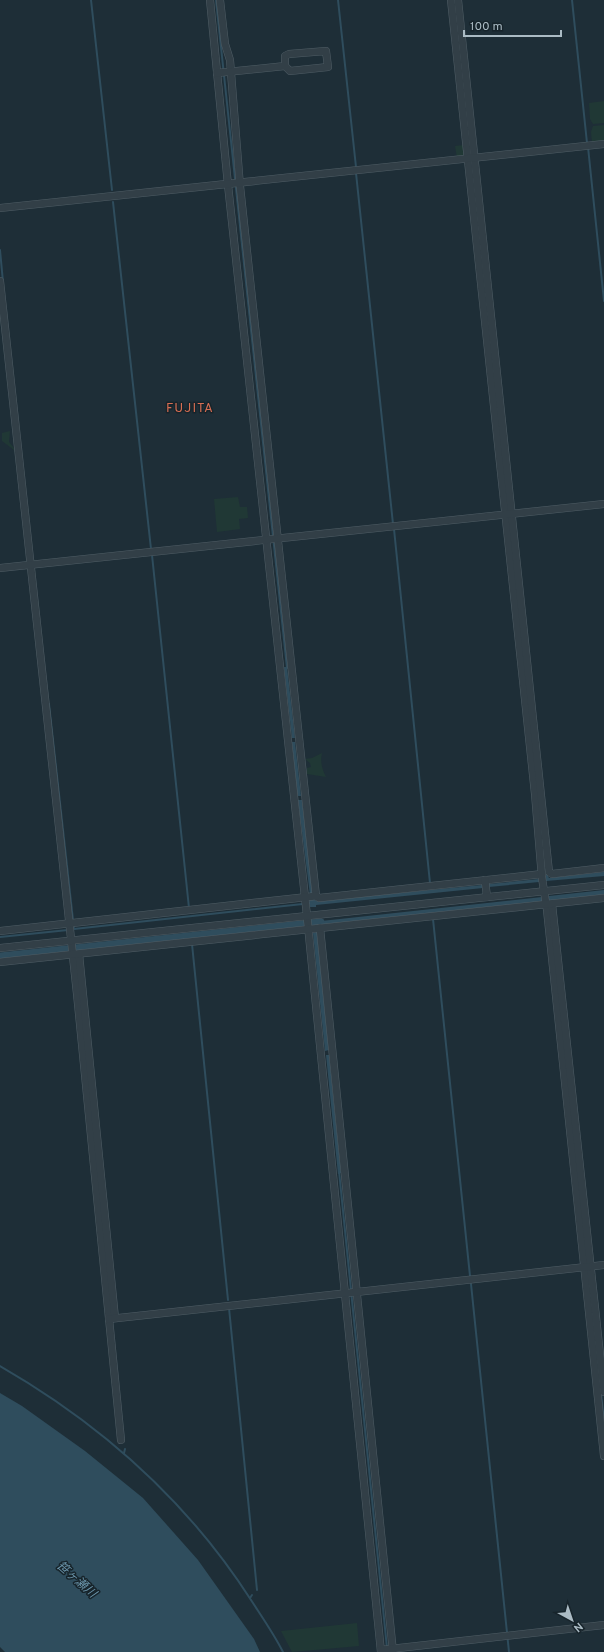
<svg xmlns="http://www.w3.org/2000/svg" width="604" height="1652" viewBox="0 0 604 1652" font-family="Overpass,'Noto Sans JP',sans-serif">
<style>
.green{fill:#203835}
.water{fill:#2f4d5d}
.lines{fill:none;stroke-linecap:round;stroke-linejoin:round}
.stream{stroke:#2f4d5d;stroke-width:2}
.canal{stroke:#2f4d5d;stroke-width:7}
.minor-casing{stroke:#4f5d65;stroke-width:8}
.minor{stroke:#323f47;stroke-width:7}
.labels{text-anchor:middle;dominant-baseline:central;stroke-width:3;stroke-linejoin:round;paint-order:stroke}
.water-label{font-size:12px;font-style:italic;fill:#6a94aa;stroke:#17242b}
.quarter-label{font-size:13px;letter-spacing:1px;fill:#d86e53;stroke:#17242b}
</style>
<rect width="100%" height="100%" fill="#1e2e37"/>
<!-- green -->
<g class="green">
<polygon points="604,101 604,123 593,124 590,119 589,103"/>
<polygon points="604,125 604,142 592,143 591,132 593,126"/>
<polygon points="464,145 465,156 457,158 455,146"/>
<polygon points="10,431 9,442 15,449 16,456 14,450 2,441 2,433"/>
<polygon points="238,497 240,507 247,507 248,518 239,519 240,529 217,532 214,499"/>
<path d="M 322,753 C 320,762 322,769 326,777 L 307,774 L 307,768 L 311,767 L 310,763 L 305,759 L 312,758 Z"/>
<polygon points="357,1623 359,1646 292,1652 281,1631"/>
</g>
<!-- water -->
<g class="water">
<polygon points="284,667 287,667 295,738 292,738"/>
<polygon points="292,742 295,742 301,796 297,796"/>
<polygon points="298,800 302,800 313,894 310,895"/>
<polygon points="604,872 604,876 546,881 545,875 547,874 549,878"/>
<polygon points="539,879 539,882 489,887 489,884"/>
<polygon points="482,885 483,888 316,905 316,907 310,907 309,900 314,898 316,901"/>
<polygon points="604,890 604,895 549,901 549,896"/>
<polygon points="542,897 543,900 541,902 313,926 312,922"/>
<polygon points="317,932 329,1050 325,1051 313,933"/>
<polygon points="326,1055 329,1055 341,1173 338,1174"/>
<polygon points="0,1393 22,1406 85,1451 143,1498 198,1560 254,1639 260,1652 5,1652 0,1647"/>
</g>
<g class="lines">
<!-- stream -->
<g class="stream">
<polyline points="91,0 112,190"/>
<polyline points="216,0 287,668"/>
<polyline points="338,0 356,167"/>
<polyline points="572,0 587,143"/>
<polyline points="588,147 604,301"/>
<polyline points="356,173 393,524"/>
<polyline points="113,202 151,549"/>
<polyline points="0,250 3,282"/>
<polyline points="394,529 430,883"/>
<polyline points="152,555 189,908"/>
<polyline points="49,704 74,929"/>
<polyline points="433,919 470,1276"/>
<polyline points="74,929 312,903"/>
<polyline points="0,937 68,930"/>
<polyline points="192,944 228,1300"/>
<polyline points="339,1171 387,1648"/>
<polyline points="471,1284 509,1652"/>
<polyline points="229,1308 257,1590"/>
<path d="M 0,1366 C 101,1424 188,1502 251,1600 C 262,1617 274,1634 283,1652"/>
<polyline points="601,1393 604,1422"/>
<polyline points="124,1453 125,1449"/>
<polyline points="250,1598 252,1595"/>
</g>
<!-- canal -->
<polyline class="canal" points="0,956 321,922"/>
<!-- minor casing -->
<g class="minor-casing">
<g id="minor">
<polyline points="210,0 228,185 307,916 381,1652"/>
<polyline points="220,0 225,44 230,60 240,186 316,896 319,898 542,874"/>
<polyline points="451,0 535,794 542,878 547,910 604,1456"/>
<polyline points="458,0 549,872 552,874 604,868"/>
<polyline points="217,73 285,66 290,71 328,67 326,51 289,54 285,56 285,66"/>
<polyline points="0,208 604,144"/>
<polyline points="0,281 77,994 121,1440"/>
<polyline points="0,568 604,504"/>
<polyline points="485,880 487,897"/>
<polyline points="552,904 604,1392"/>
<polyline points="320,928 393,1652"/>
<polyline points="0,931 316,896"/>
<polyline points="0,948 604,885"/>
<polyline points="79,954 115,1318"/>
<polyline points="0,962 604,898"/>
<polyline points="109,1319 604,1265"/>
<polyline points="381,1650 604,1625"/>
</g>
</g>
<!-- minor -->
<use href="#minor" class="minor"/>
</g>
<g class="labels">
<!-- water labels -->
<g class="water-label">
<text transform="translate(76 1580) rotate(41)">笹ヶ瀬川</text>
</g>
<!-- quarter labels -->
<g class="quarter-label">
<text x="190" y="409">FUJITA</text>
</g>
</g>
<!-- north arrow -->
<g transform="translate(572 1620) rotate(140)" stroke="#17242b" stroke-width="3" paint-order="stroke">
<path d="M0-3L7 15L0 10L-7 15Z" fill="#abbbc4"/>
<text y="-6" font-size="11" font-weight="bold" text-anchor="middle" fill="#abbbc4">N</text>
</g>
<!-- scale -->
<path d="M464 30v6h97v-6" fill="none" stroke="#abbbc4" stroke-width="2"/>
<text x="470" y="30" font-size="12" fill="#abbbc4" stroke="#17242b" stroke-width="3" paint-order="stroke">100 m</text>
</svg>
